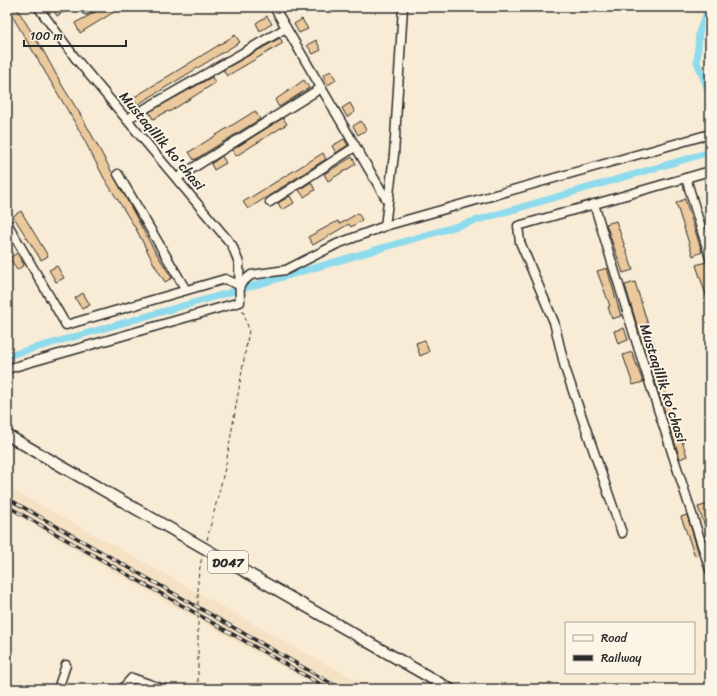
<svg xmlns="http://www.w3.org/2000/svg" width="717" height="696" viewBox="0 0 717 696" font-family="Sriracha,sans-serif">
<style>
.built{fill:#f5e2c5}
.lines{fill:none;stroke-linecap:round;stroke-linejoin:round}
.canal{stroke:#8ddbec;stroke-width:7}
.building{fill:#ebc99c;stroke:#2b2b2b}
.minor-casing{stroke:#2b2b2b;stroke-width:11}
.major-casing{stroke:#2b2b2b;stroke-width:13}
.path{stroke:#2b2b2b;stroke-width:1;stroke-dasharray:4 3;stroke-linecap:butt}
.minor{stroke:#fcf5e5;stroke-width:8}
.major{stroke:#fcf5e5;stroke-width:10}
.rail-casing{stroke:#2b2b2b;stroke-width:3.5}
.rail{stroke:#fcf5e5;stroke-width:2;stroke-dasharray:6;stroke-linecap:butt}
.labels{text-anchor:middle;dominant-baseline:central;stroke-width:4;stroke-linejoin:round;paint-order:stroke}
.shield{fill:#fcf5e5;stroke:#6a6863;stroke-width:1}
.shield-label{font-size:13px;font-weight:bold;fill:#2b2b2b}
.street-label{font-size:14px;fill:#2b2b2b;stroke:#fcf5e5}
</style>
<rect width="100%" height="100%" fill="#f9ecd6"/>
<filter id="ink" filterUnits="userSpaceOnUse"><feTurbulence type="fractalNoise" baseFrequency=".025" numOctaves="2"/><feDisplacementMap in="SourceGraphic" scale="8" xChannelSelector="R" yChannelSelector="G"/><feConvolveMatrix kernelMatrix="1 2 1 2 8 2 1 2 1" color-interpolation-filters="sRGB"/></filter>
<g filter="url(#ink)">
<!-- built -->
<polygon class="built" points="7,487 121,549 303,652 374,689 323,689 255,652 94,561 7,509"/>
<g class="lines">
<!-- canal -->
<g class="canal">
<polyline points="709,7 699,32 697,62 710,95"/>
<polyline points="7,356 249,287 710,152"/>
</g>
</g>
<!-- building -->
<g class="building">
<polygon points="7,7 16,7 44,52 63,87 82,117 153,248 172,278 165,282 154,264 136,229 104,178 78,128"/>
<polygon points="52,7 72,7 57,16"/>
<polygon points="105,7 122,7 80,33 75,23"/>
<polygon points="267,16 272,24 260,31 256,23"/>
<polygon points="302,19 308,29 299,33 294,24"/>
<polygon points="235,35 240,42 137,105 133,98"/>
<polygon points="280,38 283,43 227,76 223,70"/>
<polygon points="316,40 321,50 313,54 307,45"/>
<polygon points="331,71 336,80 328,85 323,75"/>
<polygon points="212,77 215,83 169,112 168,111 153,119 149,112"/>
<polygon points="304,80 309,88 279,107 275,100"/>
<polygon points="350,103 355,112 347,117 342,108"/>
<polygon points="255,111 260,119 194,160 189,152"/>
<polygon points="283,118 287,124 236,156 232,150"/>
<polygon points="361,121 366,130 358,135 353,126"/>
<polygon points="344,139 348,145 336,153 332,146"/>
<polygon points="323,153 326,159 248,209 243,202"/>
<polygon points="222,156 226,163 214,170 211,164"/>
<polygon points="352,157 356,164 328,181 324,174"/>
<polygon points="311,182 315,190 304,197 299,190"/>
<polygon points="290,196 294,203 282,210 278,203"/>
<polygon points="685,199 702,252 693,256 676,203"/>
<polygon points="21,211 48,256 41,260 13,216"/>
<polygon points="358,213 362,220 351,227 349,224 313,245 308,237 338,221 340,224"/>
<polygon points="616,221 633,270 623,273 606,224"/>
<polygon points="17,253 24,265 17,270 10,258"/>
<polygon points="706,262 710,275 709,304 696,265"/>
<polygon points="57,266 64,278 56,282 49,270"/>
<polygon points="607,268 621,316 612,319 608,307 610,306 597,271"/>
<polygon points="635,282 655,348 645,352 625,285"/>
<polygon points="83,293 90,305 82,309 75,298"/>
<polygon points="624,328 628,340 618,344 614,331"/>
<polygon points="425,340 429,352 420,356 416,343"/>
<polygon points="632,352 643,382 633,385 623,355"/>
<polygon points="658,367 687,456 680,459 651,369"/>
<polygon points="708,504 710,511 709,538 698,507"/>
<polygon points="687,515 699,554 695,556 681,517"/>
</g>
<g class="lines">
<!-- minor casing -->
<g class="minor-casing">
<g id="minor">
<polyline points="274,7 388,202"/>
<polyline points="86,10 91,7"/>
<polyline points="127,119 286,28"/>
<polyline points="118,174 186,290"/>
<polyline points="177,178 321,88"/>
<polyline points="686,178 710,258"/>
<polyline points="270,202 355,147"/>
<polyline points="594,204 638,347 710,570"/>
<polyline points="7,223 66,325 225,279 239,285"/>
<polyline points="385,226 394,155 403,7"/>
<polyline points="239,285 251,275 286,270 337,244 385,226 710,134"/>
<polyline points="7,369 240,302 239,263 232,245 76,59 38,7"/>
<polyline points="622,533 565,368 554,322 520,242 518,226 710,171"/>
<polyline points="31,689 33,689"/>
<polyline points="60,689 59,686 66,665"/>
<polyline points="122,689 132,678 163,689"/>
</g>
</g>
<!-- major casing -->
<g class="major-casing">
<polyline id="major" points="7,435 450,689"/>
</g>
<!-- path -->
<g class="path">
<polyline points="207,540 226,464 249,330 242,308"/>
<polyline points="198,689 198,579 202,556"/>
</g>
<!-- minor -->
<use href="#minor" class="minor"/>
<!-- major -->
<use href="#major" class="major"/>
<!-- rail casing -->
<g class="rail-casing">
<g id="rail">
<polyline points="7,498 341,689"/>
<polyline points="7,506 329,689"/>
</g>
</g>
<!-- rail -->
<use href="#rail" class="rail"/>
</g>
</g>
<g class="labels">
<!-- shield labels -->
<rect class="shield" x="208" y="551" width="40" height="22" rx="3"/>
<g class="shield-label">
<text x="228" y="562">D047</text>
</g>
<!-- street labels -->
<g class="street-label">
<text transform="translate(162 141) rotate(50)">Mustaqillik ko'chasi</text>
<text transform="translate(663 383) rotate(72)">Mustaqillik ko'chasi</text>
</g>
</g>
<!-- margin -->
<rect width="717" height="696" fill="none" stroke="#fcf5e5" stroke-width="24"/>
<rect x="12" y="12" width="693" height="672" fill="none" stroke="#2b2b2b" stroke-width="1.5" filter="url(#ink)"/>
<!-- legend -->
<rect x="565" y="622" width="130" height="52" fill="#fcf5e5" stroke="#a8a49b"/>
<rect x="573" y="635" width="20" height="6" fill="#fcf5e5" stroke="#a8a49b"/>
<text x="601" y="642" font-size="12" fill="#2b2b2b">Road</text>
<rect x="573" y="655" width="20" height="6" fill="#2b2b2b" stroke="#a8a49b"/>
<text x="601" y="662" font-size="12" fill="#2b2b2b">Railway</text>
<!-- scale -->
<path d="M24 40v6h102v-6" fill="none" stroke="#2b2b2b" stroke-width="2"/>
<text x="30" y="40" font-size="12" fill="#2b2b2b" stroke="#fcf5e5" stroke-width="3" paint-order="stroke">100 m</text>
</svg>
